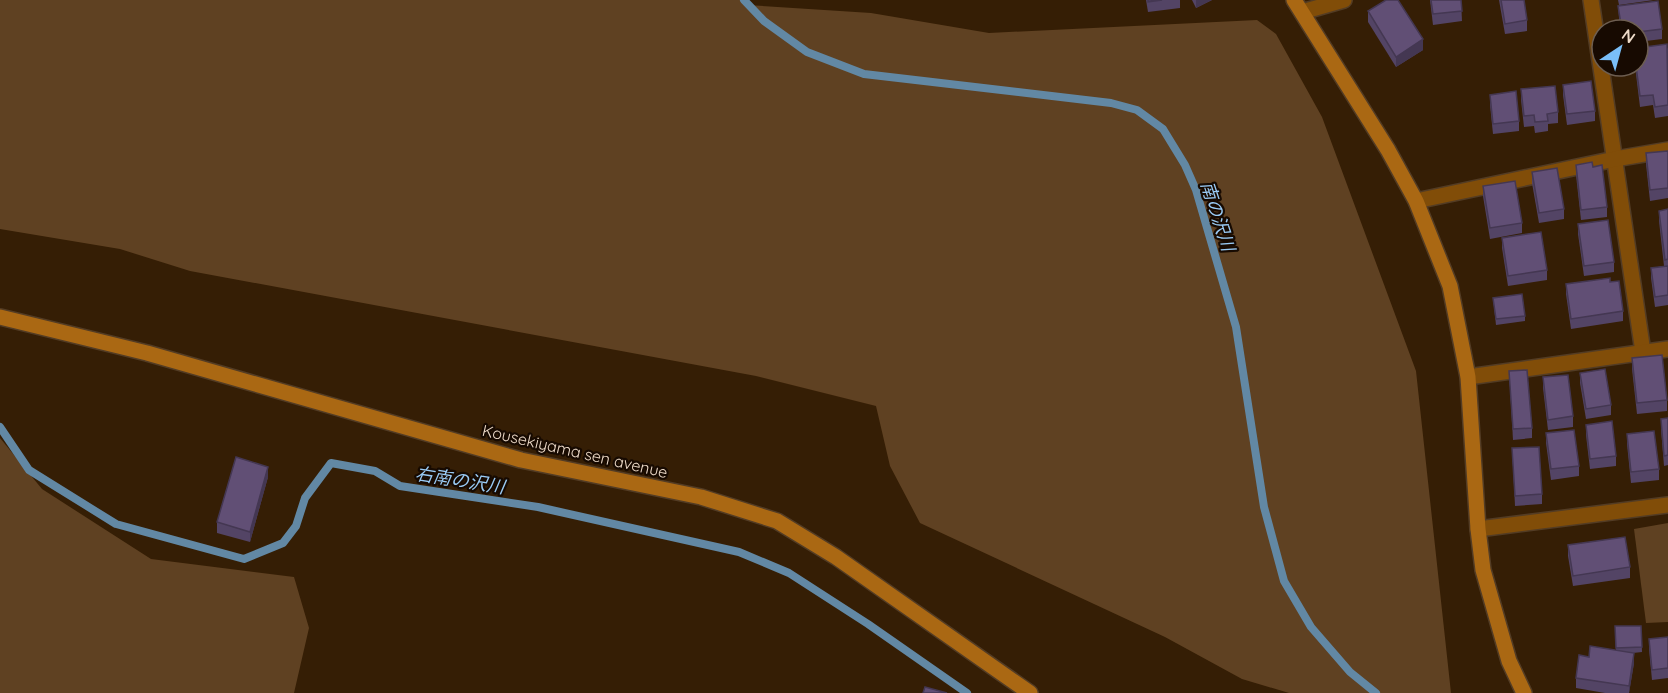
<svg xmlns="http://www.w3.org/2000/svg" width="1668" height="693" viewBox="0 0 1668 693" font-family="Quicksand,'Noto Sans JP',sans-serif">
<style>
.green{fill:#5f4122}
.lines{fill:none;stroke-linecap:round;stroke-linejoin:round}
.stream{stroke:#6288a4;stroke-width:8}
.street-casing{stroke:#533c24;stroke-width:18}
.secondary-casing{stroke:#533c24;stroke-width:18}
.street{stroke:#814d08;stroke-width:15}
.secondary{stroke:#aa6813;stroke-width:15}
.wall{fill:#534465}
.shaded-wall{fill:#443752}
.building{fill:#614f75;stroke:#443752;stroke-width:1.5}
.labels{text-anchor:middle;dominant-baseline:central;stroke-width:4.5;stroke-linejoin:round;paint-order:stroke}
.street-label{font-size:16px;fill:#eedbc9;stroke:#170a01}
.water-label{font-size:18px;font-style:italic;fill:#9acbf5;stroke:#170a01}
</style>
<rect width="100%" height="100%" fill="#351e05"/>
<!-- green -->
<g class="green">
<polygon points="0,0 742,0 747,5 871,13 989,33 1257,20 1276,34 1322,117 1416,371 1451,693 1289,693 1242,679 1165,637 920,523 890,466 876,406 756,376 190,271 120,249 0,229"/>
<polygon points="0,438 42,489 151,559 294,577 309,628 294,693 0,693"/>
<polygon points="1668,523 1668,622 1646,623 1634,529"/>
</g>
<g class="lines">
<!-- stream -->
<g class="stream">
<polyline points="744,0 764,21 807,52 864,74 1111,103 1137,110 1163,129 1185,165 1196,190 1236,327 1264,507 1284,581 1311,627 1350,672 1376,693"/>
<polyline points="0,427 29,470 116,524 244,559 283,543 296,526 305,498 331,463 375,471 400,486 538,507 739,552 789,573 868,624 967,693"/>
</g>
<!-- street casing -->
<g class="street-casing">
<g id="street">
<polyline points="1591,0 1643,352"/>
<polyline points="1302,12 1344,0"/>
<polyline points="1416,201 1615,159 1668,150"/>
<polyline points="1468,377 1668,349"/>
<polyline points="1478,529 1668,505"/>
</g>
</g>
<!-- secondary casing -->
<g class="secondary-casing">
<g id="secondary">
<polyline points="1294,0 1388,150 1416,201 1450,286 1468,377 1478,529 1483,570 1509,661 1524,693"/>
<polyline points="0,317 147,353 521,460 701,497 777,521 836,557 1030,693"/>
</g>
</g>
<!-- street -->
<use href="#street" class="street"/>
<!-- secondary -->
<use href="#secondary" class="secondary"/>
</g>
<!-- wall -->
<g class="wall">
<polygon points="1146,0 1180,0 1180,8 1148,12"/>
<polygon points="1192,0 1212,0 1196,8"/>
<polygon points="1430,0 1461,0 1462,21 1433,25"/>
<polygon points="1499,0 1524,0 1527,20 1527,31 1505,34"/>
<polygon points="1618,0 1654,0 1619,5"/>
<polygon points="1618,6 1662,29 1662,39 1638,42 1638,30 1620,30"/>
<polygon points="1368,11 1423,50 1396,67 1368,22"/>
<polygon points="1668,48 1668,116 1655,118 1653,105 1640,107 1635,66 1638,66"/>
<polygon points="1563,85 1595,111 1595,121 1567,125 1563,95"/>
<polygon points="1521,89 1558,112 1558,123 1548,124 1548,131 1535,133 1534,126 1524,127 1521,100"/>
<polygon points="1490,95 1519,121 1519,131 1493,134 1490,105"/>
<polygon points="1668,151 1668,198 1650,201 1646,164 1646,153"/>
<polygon points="1576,165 1593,167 1607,207 1607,217 1581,220 1576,175"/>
<polygon points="1532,172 1564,209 1564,219 1539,223 1532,183"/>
<polygon points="1483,186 1522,223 1522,233 1490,239 1483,196"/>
<polygon points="1668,209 1668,305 1655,307 1651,278 1651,268 1664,266 1659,221 1659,211"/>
<polygon points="1578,224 1614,262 1614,272 1584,276 1578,234"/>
<polygon points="1502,238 1547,270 1547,280 1508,286 1502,248"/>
<polygon points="1610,282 1623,311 1623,321 1571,329 1566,294 1566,284"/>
<polygon points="1493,298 1525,316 1525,321 1496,325"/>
<polygon points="1632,358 1667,400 1667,411 1637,414 1632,369"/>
<polygon points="1509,371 1532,428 1532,438 1513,440"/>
<polygon points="1580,373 1611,405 1611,415 1586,419 1580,383"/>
<polygon points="1543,377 1573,416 1573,427 1548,430 1543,388"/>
<polygon points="1668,418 1668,465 1664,466 1661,429 1661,419"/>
<polygon points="1586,425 1616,456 1616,466 1590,469 1586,435"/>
<polygon points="1546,433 1579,466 1579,476 1551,480 1546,443"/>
<polygon points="1627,434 1659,469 1659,480 1631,483 1627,444"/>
<polygon points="1512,448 1542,494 1542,504 1515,506"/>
<polygon points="268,477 250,542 217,533 217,522"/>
<polygon points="1568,545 1630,567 1630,578 1573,586 1568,556"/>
<polygon points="1615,626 1641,626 1642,652 1633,653 1634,663 1629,693 1605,693 1576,688 1576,678 1589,657 1616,650"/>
<polygon points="1668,637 1668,678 1652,680 1649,649 1649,639"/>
</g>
<!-- shaded-wall -->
<g class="shaded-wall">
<polygon points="1196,0 1212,0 1196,8"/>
<polygon points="1423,39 1423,50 1396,67 1396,57"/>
<polygon points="268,467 268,477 250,542 250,532"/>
<polygon points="1634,653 1634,663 1629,693 1629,686"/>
</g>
<!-- building -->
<g class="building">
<polygon points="1148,0 1162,0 1148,2"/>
<polygon points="1386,0 1398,0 1423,39 1396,57 1368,11"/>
<polygon points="1431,0 1461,0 1462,11 1433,14"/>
<polygon points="1501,0 1524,0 1527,20 1505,24"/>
<polygon points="1658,1 1662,29 1638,32 1638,30 1622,30 1618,6"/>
<polygon points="1667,44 1668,105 1655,107 1653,95 1640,96 1636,66 1638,66 1638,48"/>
<polygon points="1591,81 1595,111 1567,114 1563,85"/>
<polygon points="1555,86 1558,112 1547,114 1548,121 1535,122 1534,115 1524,116 1521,89"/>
<polygon points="1516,91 1519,121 1493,124 1490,95"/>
<polygon points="1668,151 1668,188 1650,190 1646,153"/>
<polygon points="1592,162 1593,167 1602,165 1607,207 1581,210 1576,165"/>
<polygon points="1557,168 1564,209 1539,213 1532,172"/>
<polygon points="1515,181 1522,223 1490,228 1483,186"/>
<polygon points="1668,209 1668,259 1665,260 1659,211"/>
<polygon points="1608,220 1614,262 1584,266 1578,224"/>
<polygon points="1541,232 1547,270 1508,276 1502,238"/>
<polygon points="1668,266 1668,295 1655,297 1651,268"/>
<polygon points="1610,278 1610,282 1619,281 1623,311 1571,319 1566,284"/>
<polygon points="1522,294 1525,316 1496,319 1493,298"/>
<polygon points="1662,355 1667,400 1637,403 1632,358"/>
<polygon points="1605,369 1611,405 1586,409 1580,373"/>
<polygon points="1527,370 1532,428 1513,429 1509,371"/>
<polygon points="1568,375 1573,416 1548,420 1543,377"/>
<polygon points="1668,418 1668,455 1664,456 1661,419"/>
<polygon points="1612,421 1616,456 1590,459 1586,425"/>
<polygon points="1574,430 1579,466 1551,469 1546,433"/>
<polygon points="1654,431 1659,469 1631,472 1627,434"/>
<polygon points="1539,447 1542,494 1515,496 1512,448"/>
<polygon points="236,457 268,467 250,532 217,522"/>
<polygon points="1625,537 1630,567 1573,576 1568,545"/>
<polygon points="1615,626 1641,626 1642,647 1616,648"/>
<polygon points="1668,637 1668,668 1652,670 1649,639"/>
<polygon points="1590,646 1634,653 1629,686 1576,678 1579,655 1589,657"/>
<polygon points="925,687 947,693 923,693"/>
</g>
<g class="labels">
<!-- street labels -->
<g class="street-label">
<text transform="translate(575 451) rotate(13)">Kousekiyama sen avenue</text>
</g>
<!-- water labels -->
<g class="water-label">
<text transform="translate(1218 216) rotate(72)">南の沢川</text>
<text transform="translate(460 480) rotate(9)">右南の沢川</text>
</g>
</g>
<!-- north arrow -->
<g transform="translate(1620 48) rotate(36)"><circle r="28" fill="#170a01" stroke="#6d5e51" stroke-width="1.5"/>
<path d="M0-4.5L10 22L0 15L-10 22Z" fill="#7abff8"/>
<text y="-9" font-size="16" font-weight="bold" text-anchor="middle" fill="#eedbc9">N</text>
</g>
</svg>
